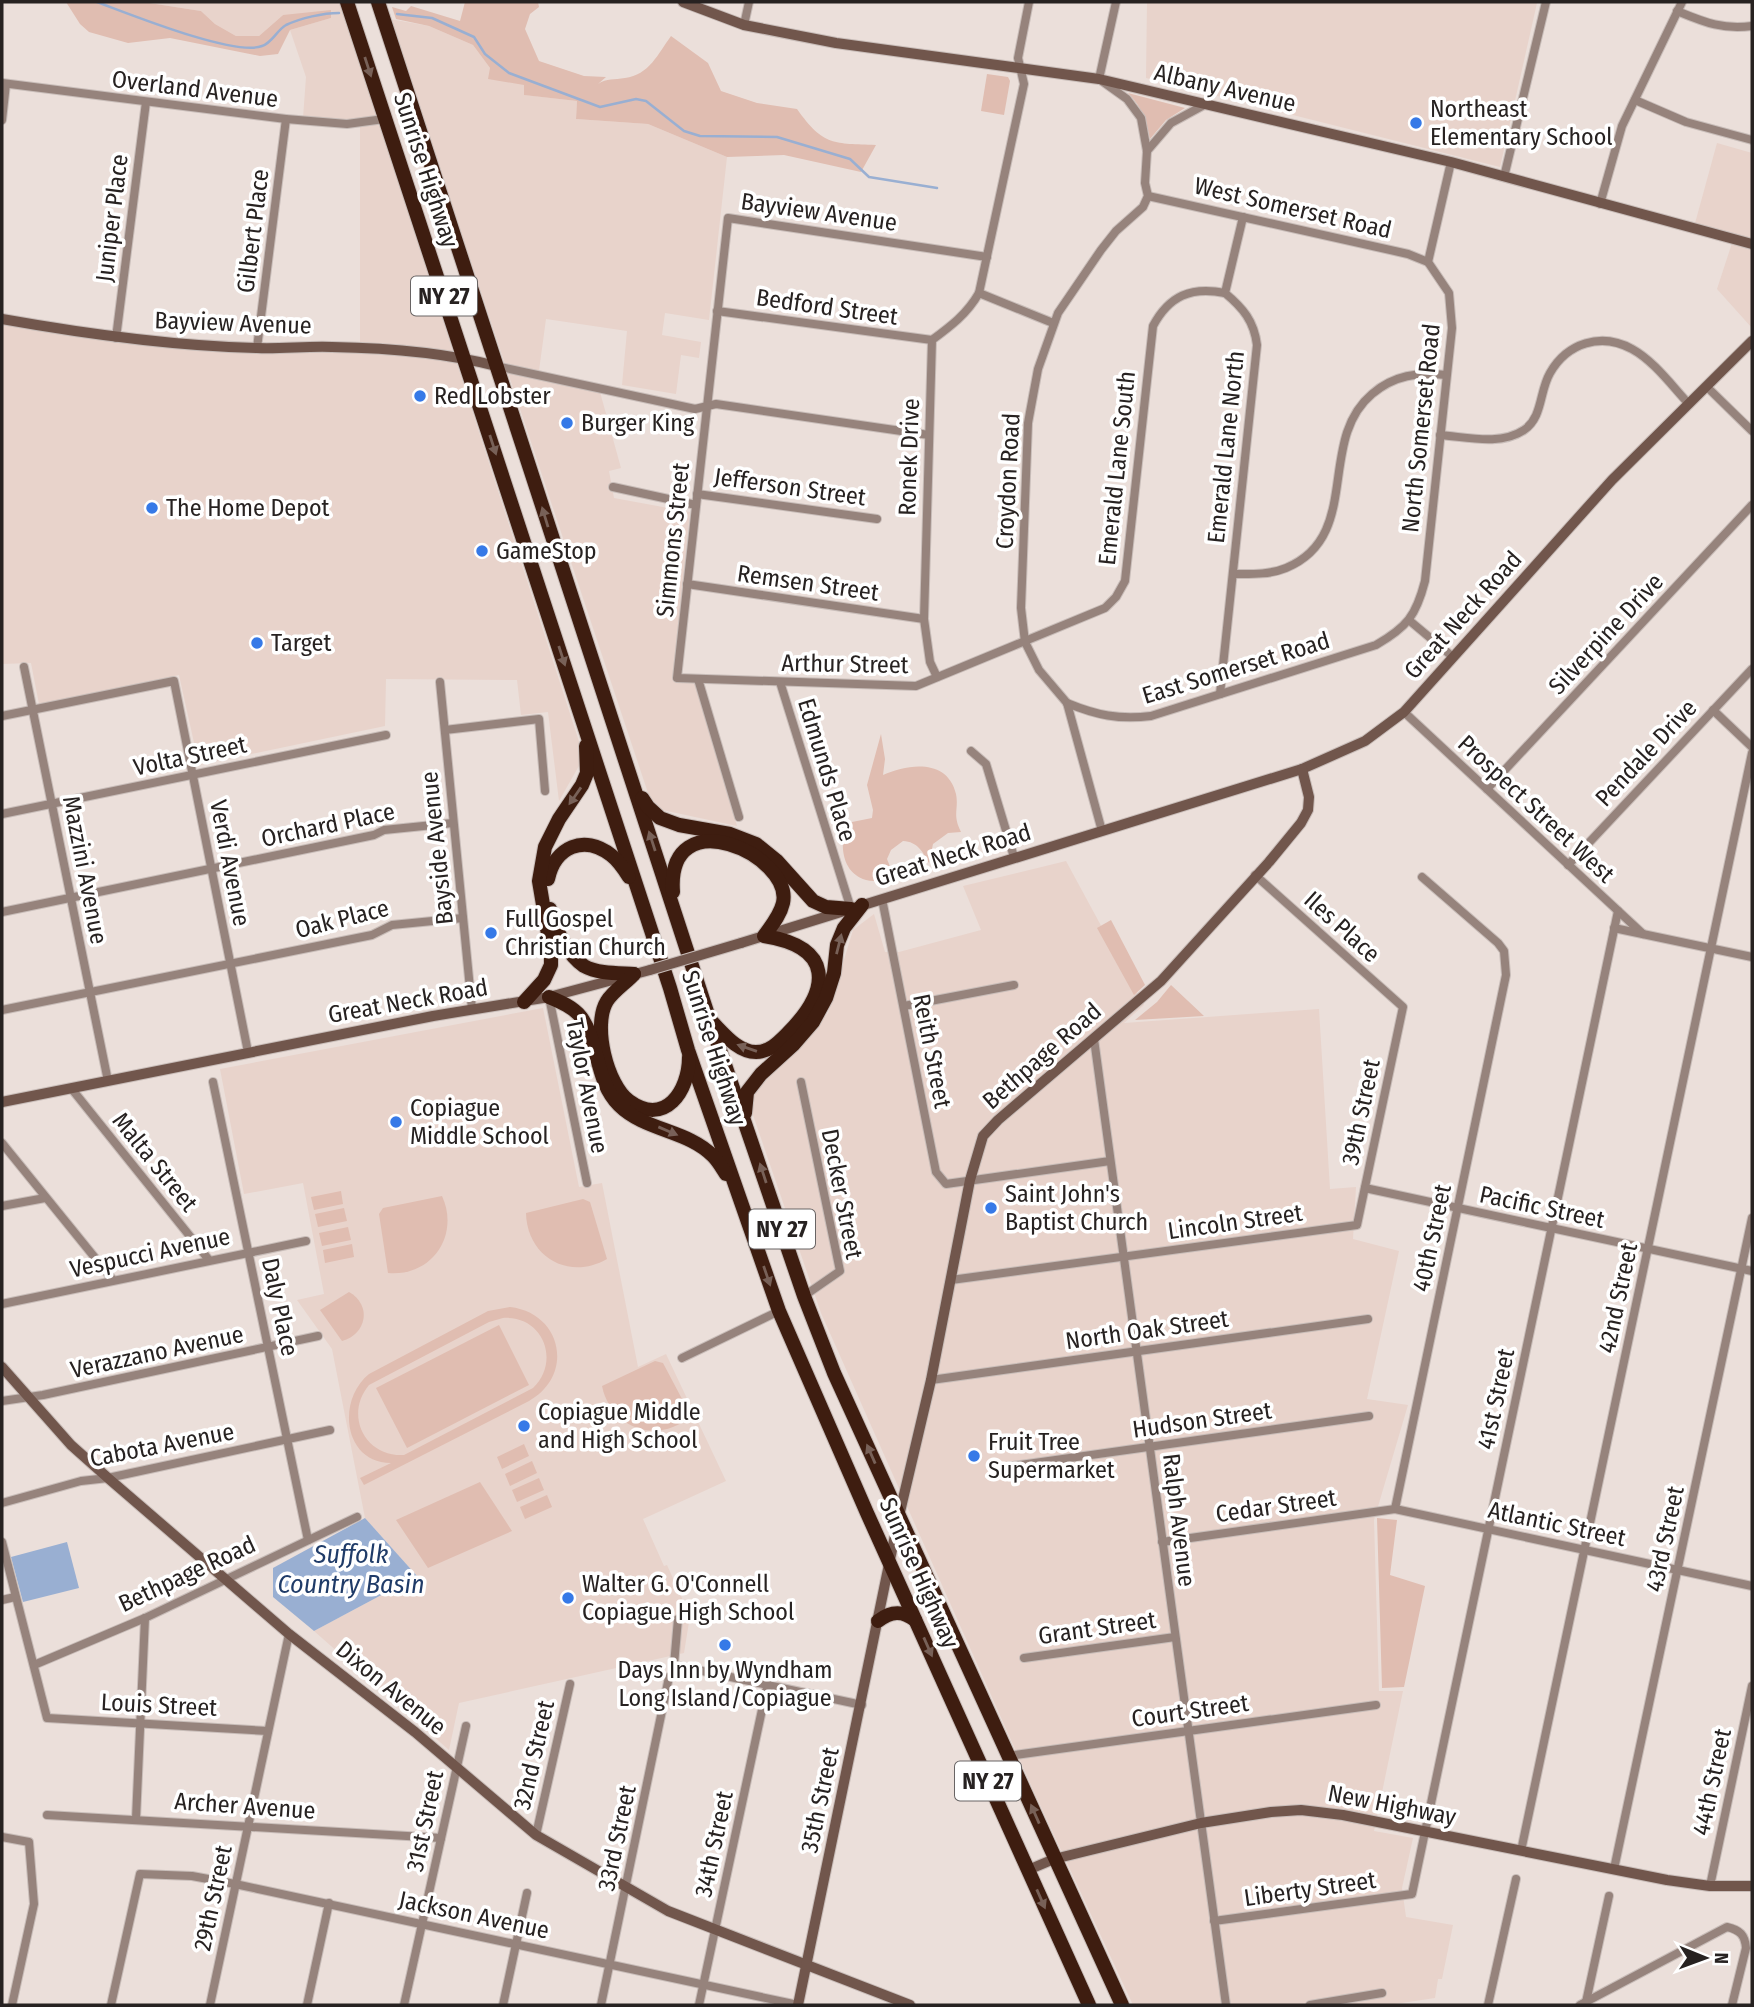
<svg xmlns="http://www.w3.org/2000/svg" width="1754" height="2007" viewBox="0 0 1754 2007" font-family="'Fira Sans Condensed',sans-serif">
<style>
.built{fill:#e8d3cb}
.green{fill:#e0bdb1;fill-rule:evenodd}
.water{fill:#99afd2}
.lines{fill:none;stroke-linecap:round;stroke-linejoin:round}
.stream{stroke:#99afd2;stroke-width:2.5}
.street-casing{stroke:#c8bdb9;stroke-width:10}
.secondary-casing{stroke:#c8bdb9;stroke-width:12}
.highway-casing{stroke:#c8bdb9;stroke-width:16}
.street{stroke:#96837c;stroke-width:8}
.secondary{stroke:#71564c;stroke-width:10}
.highway{stroke:#3e1d10;stroke-width:14}
.secondary-bridge-casing{stroke:#c8bdb9;stroke-width:12;stroke-linecap:butt}
.secondary-bridge{stroke:#71564c;stroke-width:10}
.oneway{fill:#786158}
.poi-dot{fill:#3679e7;stroke:#fff;stroke-width:2.5}
.labels{text-anchor:middle;dominant-baseline:central;stroke-width:7;stroke-linejoin:round;paint-order:stroke}
.shield{fill:#fff;stroke:#686464;stroke-width:2}
.shield-label{font-size:23px;font-weight:bold;fill:#272221}
.street-label{font-size:24px;fill:#272221;stroke:#fff}
.poi-label{font-size:24px;fill:#272221;stroke:#fff;text-anchor:start}
.water-label{font-size:26px;font-style:italic;fill:#1f3b68;stroke:#fff}
</style>
<rect width="100%" height="100%" fill="#ebdfda"/>
<!-- built -->
<g class="built">
<polygon points="143,2 340,2 584,757 559,801 548,712 521,715 517,680 386,679 385,726 199,765 179,675 39,704 31,663 2,664 2,315 109,335 261,345 360,342 360,121 303,118 306,77 290,30 331,18 283,15 259,36 236,36 215,24 201,11"/>
<polygon points="1147,2 1531,2 1537,3 1500,167 1146,78"/>
<polygon points="390,19 429,26 473,45 490,68 525,85 525,95 577,101 576,119 648,124 727,157 709,320 665,313 662,335 701,342 699,358 681,355 676,394 622,385 627,331 546,319 538,378 600,392 621,468 609,471 614,498 690,512 673,680 697,681 737,826 653,808"/>
<polygon points="1717,143 1752,153 1752,328 1717,289 1734,237 1694,227"/>
<polygon points="1066,861 1144,1005 1124,1023 1319,1009 1330,1189 1356,1187 1353,1239 1399,1251 1367,1399 1408,1405 1374,1520 1379,1691 1403,1691 1374,1831 1413,1838 1402,1888 1406,1917 1453,1925 1442,1979 1438,1979 1435,1998 1388,2005 1133,2005 1035,1794 821,1313 752,1112 754,1093 828,1013 853,930 874,914 885,952 899,952 981,930 963,886"/>
<polygon points="543,1008 579,1187 602,1183 638,1367 666,1354 726,1481 643,1519 664,1566 667,1565 690,1616 684,1653 459,1703 449,1750 314,1631 417,1576 365,1518 332,1349 297,1300 324,1294 303,1183 244,1194 220,1069"/>
</g>
<!-- green -->
<g class="green">
<polygon points="66,2 143,2 201,11 215,24 236,36 259,36 283,15 331,10 331,18 290,30 278,54 260,56 170,38 128,43 89,32 80,24"/>
<path d="M 465,2 L 538,2 L 539,7 L 530,14 L 525,29 L 539,61 L 584,76 L 606,77 L 598,84 C 607,78 614,80 625,78 C 649,75 658,54 671,36 L 708,63 L 721,91 L 757,103 L 797,109 C 824,147 834,143 876,145 L 861,172 L 784,155 L 727,157 L 648,124 L 576,119 L 577,101 L 524,95 L 524,85 L 488,79 L 490,68 L 473,45 L 429,26 L 396,19 L 392,7 L 406,11 L 411,6 L 460,21 Z"/>
<polygon points="987,74 1008,77 1010,81 1004,115 981,111"/>
<path d="M 1128,93 L 1185,108 L 1166,120 L 1150,139 C 1146,120 1142,107 1128,93 Z"/>
<path d="M 881,734 L 885,759 L 883,775 C 909,763 948,759 956,794 C 959,810 952,814 961,832 L 948,833 L 933,844 L 929,863 C 922,851 918,842 903,841 L 891,850 L 887,859 L 891,869 L 900,876 C 890,878 877,883 866,880 C 841,873 839,843 847,823 L 872,818 L 873,810 L 867,785 Z"/>
<polygon points="1111,920 1145,985 1134,995 1097,928"/>
<polygon points="1171,985 1204,1016 1135,1020 1157,1002"/>
<polygon points="341,1191 343,1204 314,1210 311,1197"/>
<path d="M 442,1196 C 460,1235 432,1277 388,1273 L 379,1214 L 383,1208 Z"/>
<path d="M 583,1199 L 590,1202 L 607,1259 C 569,1281 527,1257 526,1213 Z"/>
<polygon points="344,1208 347,1221 318,1227 315,1214"/>
<polygon points="348,1227 351,1240 322,1246 319,1233"/>
<polygon points="352,1244 354,1257 325,1263 323,1250"/>
<path d="M 349,1292 C 372,1305 367,1334 342,1341 L 320,1310 Z"/>
<path d="M 510,1307 C 562,1313 575,1375 529,1401 L 364,1485 L 360,1478 L 391,1463 C 344,1463 336,1401 369,1374 L 488,1311 ZM 503,1318 C 543,1315 561,1361 533,1388 L 404,1455 C 365,1457 344,1415 369,1385 L 489,1322 Z"/>
<polygon points="499,1325 529,1385 407,1448 376,1388"/>
<path d="M 655,1361 L 663,1363 L 691,1416 C 658,1445 611,1429 602,1386 Z"/>
<polygon points="524,1444 529,1456 502,1469 497,1457"/>
<polygon points="532,1461 537,1473 510,1486 505,1474"/>
<polygon points="539,1478 544,1490 517,1502 512,1490"/>
<polygon points="480,1482 512,1531 428,1568 396,1520"/>
<polygon points="547,1495 552,1507 525,1519 520,1507"/>
<polygon points="1377,1518 1397,1520 1390,1575 1425,1586 1404,1687 1382,1688"/>
</g>
<!-- water -->
<g class="water">
<polygon points="365,1518 417,1576 314,1631 273,1597 273,1568"/>
<polygon points="67,1542 79,1588 23,1602 11,1557"/>
</g>
<g class="lines">
<!-- stream -->
<g class="stream">
<path d="M 97,2 C 127,13 235,57 262,46 C 272,43 277,30 286,25 C 301,18 323,13 339,13"/>
<polyline points="397,14 432,18 474,37 485,54 509,73 600,107 636,99 646,101 684,131 700,136 777,137 850,159 869,177 937,188"/>
</g>
<!-- street casing -->
<g class="street-casing">
<g id="street">
<path d="M 1677,11 C 1704,22 1722,30 1752,26"/>
<polyline points="744,25 749,2"/>
<polyline points="2,83 286,119 347,124 384,119"/>
<polyline points="1635,100 1686,122 1752,140"/>
<polyline points="2,120 6,84"/>
<polyline points="1147,151 1171,123 1204,105"/>
<polyline points="1504,177 1546,2"/>
<polyline points="1148,196 1408,254 1428,262"/>
<polyline points="1600,204 1622,126 1682,2"/>
<path d="M 987,257 L 728,218 L 677,678 L 916,686 L 1105,608 L 1116,597 L 1125,581 L 1153,326 C 1169,296 1191,286 1225,293"/>
<polyline points="979,293 1053,323"/>
<polyline points="717,311 932,340"/>
<polyline points="116,338 146,102"/>
<polyline points="257,348 286,119"/>
<polyline points="496,366 695,409 716,404 929,435"/>
<polyline points="1708,388 1752,431"/>
<path d="M 1440,435 C 1467,437 1500,446 1524,430 C 1543,417 1539,392 1550,373 C 1567,343 1601,332 1632,349 C 1654,361 1672,386 1689,404"/>
<polyline points="613,487 696,505"/>
<polyline points="697,494 877,519"/>
<path d="M 1233,574 C 1250,574 1269,575 1286,568 C 1363,536 1316,441 1372,394 C 1394,375 1418,372 1446,375"/>
<polyline points="687,584 924,619"/>
<polyline points="1410,621 1453,657"/>
<polyline points="24,667 108,1081"/>
<path d="M 937,677 L 930,662 L 924,619 L 932,340 C 951,326 967,314 979,293 L 1024,84 L 1018,58 L 1029,2"/>
<polyline points="698,679 739,817"/>
<polyline points="440,682 472,1009"/>
<polyline points="780,682 851,909"/>
<path d="M 1220,694 L 1257,345 C 1254,321 1243,308 1225,293 L 1243,217"/>
<path d="M 1067,703 C 1096,715 1119,720 1151,716 L 1376,645 C 1407,627 1416,616 1425,581 L 1452,328 L 1449,293 L 1428,262 L 1451,162"/>
<polyline points="1713,710 1752,747"/>
<polyline points="1404,712 1643,934"/>
<polyline points="2,716 174,681 248,1052"/>
<polyline points="445,730 539,719 545,791"/>
<polyline points="971,751 986,764 1014,857"/>
<polyline points="1487,789 1752,505"/>
<polyline points="2,814 386,735"/>
<polyline points="1102,831 1067,703 1039,670 1025,642 1021,608 1028,423 1038,369 1058,313 1101,250 1116,231 1143,207 1148,196 1145,183 1147,151 1141,118 1127,99 1099,79 1116,2"/>
<polyline points="1568,865 1752,669"/>
<polyline points="882,899 936,1172 946,1184 1110,1161"/>
<polyline points="2,912 374,835 384,830 453,823"/>
<polyline points="1614,928 1752,957"/>
<polyline points="549,997 587,1183"/>
<polyline points="904,1006 1014,985"/>
<polyline points="2,1010 372,935 392,925 463,918"/>
<polyline points="1094,1039 1226,2005"/>
<polyline points="213,1082 308,1540"/>
<polyline points="801,1082 840,1271 804,1296"/>
<polyline points="71,1088 209,1260"/>
<polyline points="2,1143 113,1280"/>
<polyline points="1365,1188 1752,1271"/>
<polyline points="2,1206 45,1198"/>
<polyline points="951,1280 1357,1225 1403,1007 1255,875"/>
<polyline points="2,1304 306,1241"/>
<polyline points="682,1358 779,1311"/>
<polyline points="931,1380 1368,1319"/>
<polyline points="2,1401 43,1395 318,1336"/>
<polyline points="998,1468 1369,1416"/>
<polyline points="2,1503 81,1481 108,1478 330,1430"/>
<polyline points="1395,1509 1506,975 1504,951 1498,943 1422,877"/>
<polyline points="2,1542 47,1718 268,1731"/>
<polyline points="1162,1542 1395,1509 1752,1586"/>
<polyline points="2,1600 15,1597"/>
<polyline points="678,1619 674,1665 862,1705"/>
<polyline points="1024,1658 1175,1637"/>
<polyline points="34,1665 145,1618 357,1517"/>
<polyline points="1008,1756 1376,1705"/>
<polyline points="47,1815 441,1838"/>
<polyline points="136,1819 145,1618"/>
<polyline points="536,1835 570,1684"/>
<polyline points="2,1837 29,1842 34,1904 12,2005"/>
<polyline points="1521,1851 1752,753"/>
<polyline points="1614,1869 1752,1218"/>
<polyline points="1710,1886 1752,1686"/>
<polyline points="1214,1921 1412,1894 1618,911"/>
<polyline points="1586,2002 1609,1896"/>
<polyline points="111,2005 140,1874 192,1876 235,1884 798,2005"/>
<polyline points="210,2005 289,1634"/>
<polyline points="307,2005 329,1903"/>
<polyline points="404,2005 466,1726"/>
<polyline points="503,2005 527,1893"/>
<polyline points="601,2005 669,1677"/>
<polyline points="699,2005 766,1691"/>
<polyline points="1310,2005 1382,1993"/>
<polyline points="1488,2005 1516,1879"/>
<path d="M 1580,2005 L 1727,1927 C 1740,1930 1745,1935 1746,1948 L 1732,2005"/>
</g>
</g>
<!-- secondary casing -->
<g class="secondary-casing">
<g id="secondary">
<polyline points="683,2 744,25 836,43 1099,79 1451,162 1752,244"/>
<path d="M 2,319 C 86,334 171,346 257,348 C 282,349 307,346 332,347 C 387,348 443,352 496,366"/>
<polyline points="741,943 1302,769 1365,741 1404,712 1612,480 1752,341"/>
<polyline points="2,1102 433,1016 549,997 650,970"/>
<polyline points="2,1367 71,1445 108,1478 289,1634 415,1732 536,1835 668,1911 910,2005"/>
<polyline points="1028,1870 1054,1859 1201,1823 1271,1812 1301,1810 1343,1815 1667,1880 1710,1886 1752,1886"/>
<polyline points="798,2005 899,1516 931,1380 970,1180 983,1136 998,1120 1161,981 1269,862 1301,823 1308,810 1309,797 1302,769"/>
</g>
</g>
<!-- highway casing -->
<g class="highway-casing">
<g id="highway">
<polyline points="347,2 670,988 688,1050 779,1311 867,1513 1089,2005"/>
<polyline points="378,2 709,1018 804,1296 834,1373 1122,2005"/>
<polyline points="642,798 648,807 660,818 679,825 730,834 756,844 777,861 813,901 826,907 851,909"/>
<path d="M 548,879 C 555,847 584,834 611,855 C 619,861 624,869 629,877"/>
<path d="M 673,892 C 666,798 793,855 783,903 C 780,916 771,926 764,936 C 833,947 832,988 788,1033 C 779,1042 770,1052 756,1052 C 738,1052 724,1034 712,1022"/>
<path d="M 550,909 C 555,928 567,955 584,966 C 598,974 619,973 634,974"/>
<path d="M 634,974 C 626,983 613,991 607,1001 C 592,1025 607,1085 629,1101 C 665,1127 689,1091 689,1057"/>
<path d="M 549,997 C 561,1002 573,1007 581,1017 C 600,1044 595,1081 619,1105 C 645,1131 688,1130 713,1156 C 718,1161 722,1168 726,1174"/>
<polyline points="524,1002 544,980 551,965 551,952 539,881 545,847 559,819 582,785 587,773 586,746"/>
<polyline points="745,1113 747,1092 761,1074 794,1044 813,1022 826,998 834,973 837,945 844,928 862,905"/>
<path d="M 878,1621 C 891,1611 902,1610 915,1620"/>
</g>
</g>
<!-- street -->
<use href="#street" class="street"/>
<!-- secondary -->
<use href="#secondary" class="secondary"/>
<!-- highway -->
<use href="#highway" class="highway"/>
<!-- secondary-bridge casing -->
<g class="secondary-bridge-casing">
<polyline id="secondary-bridge" points="650,970 741,943"/>
</g>
<!-- secondary-bridge -->
<use href="#secondary-bridge" class="secondary-bridge"/>
</g>
<!-- one-way arrows -->
<defs><path id="oneway-solid" d="M-6-.8H1V-3.2L6.5 0L1 3.2V.8H-6Z" transform="scale(1.75)"/></defs>
<g class="oneway">
<use href="#oneway-solid" transform="translate(368 67) rotate(72)"/>
<use href="#oneway-solid" transform="translate(493 445) rotate(72)"/>
<use href="#oneway-solid" transform="translate(545 517) rotate(-107)"/>
<use href="#oneway-solid" transform="translate(562 656) rotate(72)"/>
<use href="#oneway-solid" transform="translate(575 796) rotate(125)"/>
<use href="#oneway-solid" transform="translate(652 841) rotate(-108)"/>
<use href="#oneway-solid" transform="translate(839 944) rotate(-76)"/>
<use href="#oneway-solid" transform="translate(747 1048) rotate(-161)"/>
<use href="#oneway-solid" transform="translate(668 1131) rotate(23)"/>
<use href="#oneway-solid" transform="translate(763 1173) rotate(-108)"/>
<use href="#oneway-solid" transform="translate(767 1276) rotate(71)"/>
<use href="#oneway-solid" transform="translate(871 1454) rotate(-114)"/>
<use href="#oneway-solid" transform="translate(928 1647) rotate(66)"/>
<use href="#oneway-solid" transform="translate(1035 1814) rotate(-114)"/>
<use href="#oneway-solid" transform="translate(1041 1899) rotate(66)"/>
</g>
<!-- markers -->
<g class="poi-dot">
<circle cx="1416" cy="123" r="7"/>
<circle cx="420" cy="396" r="7"/>
<circle cx="567" cy="423" r="7"/>
<circle cx="152" cy="508" r="7"/>
<circle cx="482" cy="551" r="7"/>
<circle cx="257" cy="643" r="7"/>
<circle cx="491" cy="933" r="7"/>
<circle cx="396" cy="1122" r="7"/>
<circle cx="991" cy="1208" r="7"/>
<circle cx="524" cy="1426" r="7"/>
<circle cx="974" cy="1456" r="7"/>
<circle cx="568" cy="1598" r="7"/>
<circle cx="725" cy="1645" r="7"/>
</g>
<g class="labels">
<!-- shield labels -->
<g class="shield">
<rect x="411" y="276.5" width="66" height="39" rx="5"/>
<rect x="749" y="1209.5" width="66" height="39" rx="5"/>
<rect x="955" y="1761.5" width="66" height="39" rx="5"/>
</g>
<g class="shield-label">
<text x="444" y="296">NY 27</text>
<text x="782" y="1229">NY 27</text>
<text x="988" y="1781">NY 27</text>
</g>
<!-- street labels -->
<g class="street-label">
<text transform="translate(1225 88) rotate(13)">Albany Avenue</text>
<text transform="translate(195 89) rotate(7)">Overland Avenue</text>
<text transform="translate(426 170) rotate(72)">Sunrise Highway</text>
<text transform="translate(1293 208) rotate(13)">West Somerset Road</text>
<text transform="translate(819 212) rotate(8)">Bayview Avenue</text>
<text transform="translate(112 218) rotate(-83)">Juniper Place</text>
<text transform="translate(253 231) rotate(-83)">Gilbert Place</text>
<text transform="translate(827 307) rotate(8)">Bedford Street</text>
<text transform="translate(233 323) rotate(2)">Bayview Avenue</text>
<text transform="translate(1421 428) rotate(-84)">North Somerset Road</text>
<text transform="translate(1226 447) rotate(-84)">Emerald Lane North</text>
<text transform="translate(909 457) rotate(-88)">Ronek Drive</text>
<text transform="translate(1117 468) rotate(-84)">Emerald Lane South</text>
<text transform="translate(1008 481) rotate(-87)">Croydon Road</text>
<text transform="translate(790 487) rotate(8)">Jefferson Street</text>
<text transform="translate(673 540) rotate(-84)">Simmons Street</text>
<text transform="translate(808 583) rotate(8)">Remsen Street</text>
<text transform="translate(1463 615) rotate(-48)">Great Neck Road</text>
<text transform="translate(1606 634) rotate(-47)">Silverpine Drive</text>
<text transform="translate(845 664) rotate(1)">Arthur Street</text>
<text transform="translate(1236 668) rotate(-17)">East Somerset Road</text>
<text transform="translate(1646 753) rotate(-47)">Pendale Drive</text>
<text transform="translate(190 756) rotate(-12)">Volta Street</text>
<text transform="translate(827 770) rotate(73)">Edmunds Place</text>
<text transform="translate(1536 809) rotate(43)">Prospect Street West</text>
<text transform="translate(328 825) rotate(-12)">Orchard Place</text>
<text transform="translate(437 848) rotate(-96)">Bayside Avenue</text>
<text transform="translate(953 855) rotate(-17)">Great Neck Road</text>
<text transform="translate(230 863) rotate(79)">Verdi Avenue</text>
<text transform="translate(85 870) rotate(79)">Mazzini Avenue</text>
<text transform="translate(342 919) rotate(-14)">Oak Place</text>
<text transform="translate(1342 927) rotate(42)">Iles Place</text>
<text transform="translate(408 1001) rotate(-10)">Great Neck Road</text>
<text transform="translate(714 1048) rotate(72)">Sunrise Highway</text>
<text transform="translate(932 1051) rotate(79)">Reith Street</text>
<text transform="translate(1042 1056) rotate(-41)">Bethpage Road</text>
<text transform="translate(587 1086) rotate(79)">Taylor Avenue</text>
<text transform="translate(1361 1112) rotate(-78)">39th Street</text>
<text transform="translate(155 1162) rotate(51)">Malta Street</text>
<text transform="translate(842 1194) rotate(79)">Decker Street</text>
<text transform="translate(1542 1207) rotate(12)">Pacific Street</text>
<text transform="translate(1235 1222) rotate(-8)">Lincoln Street</text>
<text transform="translate(1432 1238) rotate(-78)">40th Street</text>
<text transform="translate(150 1253) rotate(-12)">Vespucci Avenue</text>
<text transform="translate(1618 1298) rotate(-78)">42nd Street</text>
<text transform="translate(280 1307) rotate(78)">Daly Place</text>
<text transform="translate(1147 1330) rotate(-8)">North Oak Street</text>
<text transform="translate(157 1352) rotate(-12)">Verazzano Avenue</text>
<text transform="translate(1496 1399) rotate(-78)">41st Street</text>
<text transform="translate(1202 1420) rotate(-8)">Hudson Street</text>
<text transform="translate(162 1445) rotate(-11)">Cabota Avenue</text>
<text transform="translate(1276 1506) rotate(-8)">Cedar Street</text>
<text transform="translate(1179 1520) rotate(83)">Ralph Avenue</text>
<text transform="translate(1557 1524) rotate(12)">Atlantic Street</text>
<text transform="translate(1665 1539) rotate(-78)">43rd Street</text>
<text transform="translate(919 1573) rotate(66)">Sunrise Highway</text>
<text transform="translate(187 1574) rotate(-25)">Bethpage Road</text>
<text transform="translate(1097 1628) rotate(-8)">Grant Street</text>
<text transform="translate(391 1688) rotate(39)">Dixon Avenue</text>
<text transform="translate(159 1705) rotate(3)">Louis Street</text>
<text transform="translate(1190 1711) rotate(-8)">Court Street</text>
<text transform="translate(534 1755) rotate(-77)">32nd Street</text>
<text transform="translate(1712 1782) rotate(-78)">44th Street</text>
<text transform="translate(820 1800) rotate(-78)">35th Street</text>
<text transform="translate(1392 1805) rotate(11)">New Highway</text>
<text transform="translate(245 1806) rotate(4)">Archer Avenue</text>
<text transform="translate(425 1821) rotate(-78)">31st Street</text>
<text transform="translate(617 1838) rotate(-78)">33rd Street</text>
<text transform="translate(714 1844) rotate(-78)">34th Street</text>
<text transform="translate(1310 1889) rotate(-8)">Liberty Street</text>
<text transform="translate(213 1898) rotate(-78)">29th Street</text>
<text transform="translate(474 1915) rotate(12)">Jackson Avenue</text>
</g>
<!-- poi labels -->
<g class="poi-label">
<text x="1430" y="109">Northeast<tspan x="1430" dy="28">Elementary School</tspan></text>
<text x="434" y="396">Red Lobster</text>
<text x="581" y="423">Burger King</text>
<text x="166" y="508">The Home Depot</text>
<text x="496" y="551">GameStop</text>
<text x="271" y="643">Target</text>
<text x="505" y="919">Full Gospel<tspan x="505" dy="28">Christian Church</tspan></text>
<text x="410" y="1108">Copiague<tspan x="410" dy="28">Middle School</tspan></text>
<text x="1005" y="1194">Saint John's<tspan x="1005" dy="28">Baptist Church</tspan></text>
<text x="538" y="1412">Copiague Middle<tspan x="538" dy="28">and High School</tspan></text>
<text x="988" y="1442">Fruit Tree<tspan x="988" dy="28">Supermarket</tspan></text>
<text x="582" y="1584">Walter G. O'Connell<tspan x="582" dy="28">Copiague High School</tspan></text>
<text x="725" y="1670" text-anchor="middle">Days Inn by Wyndham<tspan x="725" dy="28">Long Island/Copiague</tspan></text>
</g>
<!-- water labels -->
<g class="water-label">
<text x="351" y="1554">Suffolk<tspan x="351" dy="30">Country Basin</tspan></text>
</g>
</g>
<!-- border -->
<rect width="1754" height="2007" fill="none" stroke="#272221" stroke-width="7"/>
<!-- north arrow -->
<g transform="translate(1705 1958) rotate(91)" stroke="#ffffff" stroke-width="5" paint-order="stroke">
<path d="M0-5L12 26L0 18L-12 26Z" fill="#272221"/>
<text y="-10" font-size="19" font-weight="bold" text-anchor="middle" fill="#272221">N</text>
</g>
</svg>
